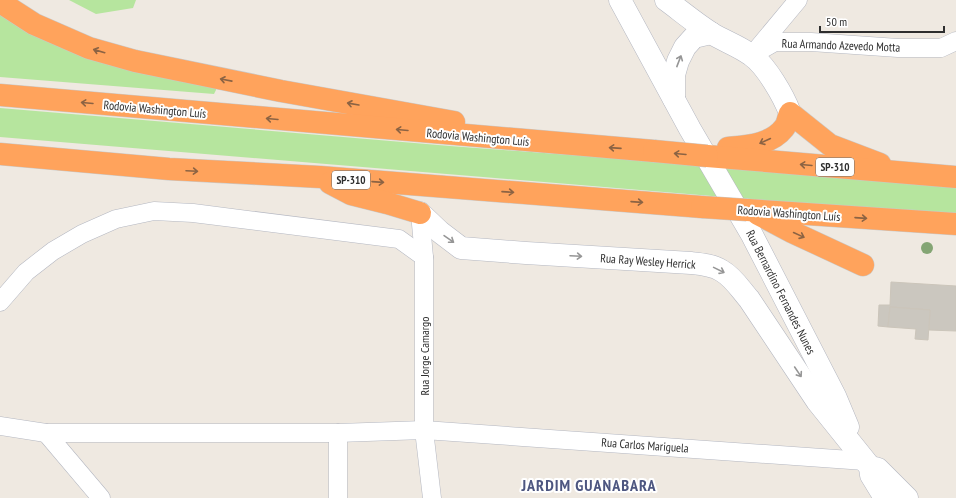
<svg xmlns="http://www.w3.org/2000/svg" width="956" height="498" viewBox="0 0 956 498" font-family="'PT Sans Narrow',sans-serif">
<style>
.green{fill:#b6e59e}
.building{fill:#cbc7bf;stroke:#cbc5ba}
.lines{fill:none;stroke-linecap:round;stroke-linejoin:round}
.minor-casing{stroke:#b4b7c1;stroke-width:19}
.tertiary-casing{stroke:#b4b7c1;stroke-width:23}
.motorway-casing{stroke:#c9c9c9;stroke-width:23}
.minor{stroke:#fff;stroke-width:18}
.tertiary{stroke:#fff;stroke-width:22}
.motorway{stroke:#ffa35c;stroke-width:22}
.motorway-bridge-casing{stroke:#c9c9c9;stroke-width:23;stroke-linecap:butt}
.motorway-bridge{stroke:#ffa35c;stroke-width:22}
.tree{fill:#84a574}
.oneway{stroke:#8c6343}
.oneway2{stroke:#969696}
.labels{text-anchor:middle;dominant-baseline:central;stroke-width:4;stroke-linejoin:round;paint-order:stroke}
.shield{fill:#fff;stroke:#6d6d6d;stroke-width:1}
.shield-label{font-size:11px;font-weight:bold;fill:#2e2e2e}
.street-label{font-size:12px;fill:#2e2e2e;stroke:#fff}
.district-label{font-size:16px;font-weight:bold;letter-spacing:1px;fill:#4d5680;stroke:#fff}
</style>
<rect width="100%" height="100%" fill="#efe9e1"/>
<!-- green -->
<g class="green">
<polygon points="69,0 136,0 133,8 96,14"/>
<polygon points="0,14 216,85 216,90 214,94 0,77"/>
<polygon points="0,108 450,146 705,165 724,197 0,137"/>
<polygon points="720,168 956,184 956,214 736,198"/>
</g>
<!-- building -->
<g class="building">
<polygon points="891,282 956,286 956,331 929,330 930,310 890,307 888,327 878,326 879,305 890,305"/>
<polygon points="890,307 930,310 928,340 915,339 916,329 888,327"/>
</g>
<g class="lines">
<!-- minor casing -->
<g class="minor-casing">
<g id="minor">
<polyline points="758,48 798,0"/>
<polyline points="752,55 775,42 811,42 898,48 941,48 956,41"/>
<polyline points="420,213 424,257 424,430 432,498"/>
<polyline points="0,302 26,272 53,251 82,234 116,219 154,211 193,213 399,239 424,257"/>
<polyline points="0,426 46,433 338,433 424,430 865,461"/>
<polyline points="46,433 101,498"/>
<polyline points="338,498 338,433"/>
</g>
</g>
<!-- tertiary casing -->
<g class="tertiary-casing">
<g id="tertiary">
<polyline points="620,0 690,129 752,235 835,396 848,427"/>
<path d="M 666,0 C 681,11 695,23 711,33 C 724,41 739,46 751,55 C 766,65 784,97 790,113"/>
<polyline points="674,99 674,75 678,61 685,47 694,37 711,33"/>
<path d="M 420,213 L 440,232 L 461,248 L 526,253 L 691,263 C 701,264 713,265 722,271 C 733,277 741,290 749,299 L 817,401 L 870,467 L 871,475 L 885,498"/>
<polyline points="875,468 878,469 907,498"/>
</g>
</g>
<!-- motorway casing -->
<g class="motorway-casing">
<g id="motorway">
<polyline points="0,2 34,24 89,48 135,61 281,91 454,122"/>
<polyline points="0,95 654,151"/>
<path d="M 728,148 C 747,146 771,145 784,128 C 787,125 788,118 790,113 L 830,145 L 880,164"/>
<polyline points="0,154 169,169 320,177 702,207"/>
<polyline points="707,156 956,177"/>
<polyline points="330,183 351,194 387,203 420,213"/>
<polyline points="747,210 956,224"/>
<polyline points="758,214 792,232 863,265"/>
</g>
</g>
<!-- minor -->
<use href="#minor" class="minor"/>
<!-- tertiary -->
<use href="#tertiary" class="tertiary"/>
<!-- motorway -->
<use href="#motorway" class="motorway"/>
<!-- motorway-bridge casing -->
<g class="motorway-bridge-casing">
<g id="motorway-bridge">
<polyline points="654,151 707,156"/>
<polyline points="702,207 747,210"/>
</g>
</g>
<!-- motorway-bridge -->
<use href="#motorway-bridge" class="motorway-bridge"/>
</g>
<!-- trees -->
<circle class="tree" cx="927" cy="248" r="6"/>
<!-- one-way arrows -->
<defs><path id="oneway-shaft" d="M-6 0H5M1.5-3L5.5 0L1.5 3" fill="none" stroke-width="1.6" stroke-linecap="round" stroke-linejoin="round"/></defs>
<g class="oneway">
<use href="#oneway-shaft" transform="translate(99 51) rotate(-164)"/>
<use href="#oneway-shaft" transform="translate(226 80) rotate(-169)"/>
<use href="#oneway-shaft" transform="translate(87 103) rotate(-175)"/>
<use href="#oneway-shaft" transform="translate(353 104) rotate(-170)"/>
<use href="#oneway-shaft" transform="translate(272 119) rotate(-175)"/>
<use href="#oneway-shaft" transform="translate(402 130) rotate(-175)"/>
<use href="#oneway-shaft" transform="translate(765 141) rotate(155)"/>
<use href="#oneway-shaft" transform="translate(615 148) rotate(-176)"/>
<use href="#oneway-shaft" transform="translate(680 154) rotate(-175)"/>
<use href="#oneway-shaft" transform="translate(806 165) rotate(-175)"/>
<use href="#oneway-shaft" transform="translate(192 171) rotate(3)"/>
<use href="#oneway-shaft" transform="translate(378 182) rotate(4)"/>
<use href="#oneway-shaft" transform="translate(508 192) rotate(4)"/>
<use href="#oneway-shaft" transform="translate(637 202) rotate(4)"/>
<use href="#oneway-shaft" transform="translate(861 218) rotate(4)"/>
<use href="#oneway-shaft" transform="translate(799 235) rotate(25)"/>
</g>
<g class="oneway2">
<use href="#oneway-shaft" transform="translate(679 61) rotate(-69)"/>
<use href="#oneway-shaft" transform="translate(449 239) rotate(35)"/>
<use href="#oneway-shaft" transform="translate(576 256) rotate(3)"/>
<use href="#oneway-shaft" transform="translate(719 270) rotate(26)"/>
<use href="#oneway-shaft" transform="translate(798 372) rotate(56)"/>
</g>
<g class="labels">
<!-- shield labels -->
<g class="shield">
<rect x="816" y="158" width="38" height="18" rx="3"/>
<rect x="332" y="171" width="38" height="18" rx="3"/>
</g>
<g class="shield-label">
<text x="835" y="167">SP-310</text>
<text x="351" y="180">SP-310</text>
</g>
<!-- street labels -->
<g class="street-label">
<text transform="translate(841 45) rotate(2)">Rua Armando Azevedo Motta</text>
<text transform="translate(155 109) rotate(5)">Rodovia Washington Luís</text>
<text transform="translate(478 137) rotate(5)">Rodovia Washington Luís</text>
<text transform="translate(789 213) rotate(4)">Rodovia Washington Luís</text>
<text transform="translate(648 261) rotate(4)">Rua Ray Wesley Herrick</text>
<text transform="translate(781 292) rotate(63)">Rua Bernardino Fernandes Nunes</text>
<text transform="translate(424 356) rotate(-90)">Rua Jorge Camargo</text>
<text transform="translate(645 445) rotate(4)">Rua Carlos Mariguela</text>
</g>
<!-- district labels -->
<g class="district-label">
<text x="589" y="485">JARDIM GUANABARA</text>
</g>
</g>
<!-- scale -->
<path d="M820 26v6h124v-6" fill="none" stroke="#2e2e2e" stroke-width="2"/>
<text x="826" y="26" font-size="12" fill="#2e2e2e" stroke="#ffffff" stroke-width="3" paint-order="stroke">50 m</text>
</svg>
